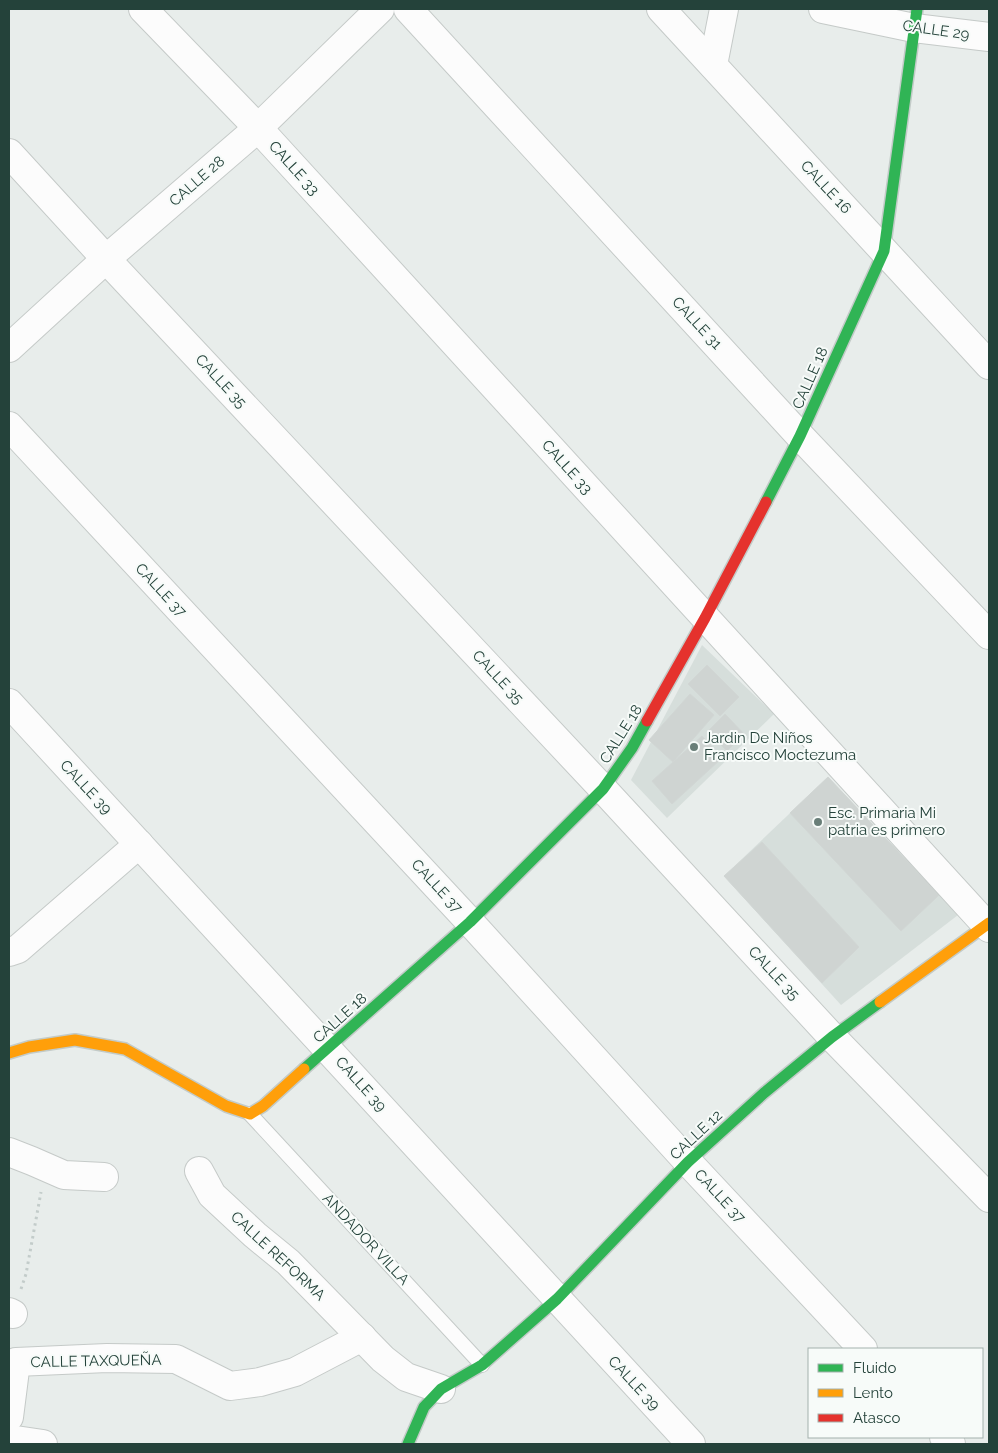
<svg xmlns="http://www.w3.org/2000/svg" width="998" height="1453" viewBox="0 0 998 1453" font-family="Raleway,sans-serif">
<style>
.built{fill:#d6dedb}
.building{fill:#cfd4d2;stroke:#d1d6d4}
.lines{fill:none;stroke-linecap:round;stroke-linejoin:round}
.lane-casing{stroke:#c5cac8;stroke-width:16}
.street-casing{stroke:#c5cac8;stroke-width:30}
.fast-casing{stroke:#c3cbc8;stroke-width:14}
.slow-casing{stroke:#c3cbc8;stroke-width:14}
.jam-casing{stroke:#c3cbc8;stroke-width:14}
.path{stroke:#c3ccca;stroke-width:3;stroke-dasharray:2.5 4;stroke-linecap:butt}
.lane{stroke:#fcfcfc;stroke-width:14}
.street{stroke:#fcfcfc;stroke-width:28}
.fast{stroke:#30b455;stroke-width:11}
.slow{stroke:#ff9f0a;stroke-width:11}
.jam{stroke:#e5322d;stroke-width:11}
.poi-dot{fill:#697e78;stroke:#f7fbf9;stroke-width:2}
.labels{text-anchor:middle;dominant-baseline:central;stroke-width:4;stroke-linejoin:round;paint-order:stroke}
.street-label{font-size:15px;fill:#24423a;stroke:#f7fbf9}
.poi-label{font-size:15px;fill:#24423a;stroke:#f7fbf9;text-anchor:start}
</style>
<rect width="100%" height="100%" fill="#e8edeb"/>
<!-- built -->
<g class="built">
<polygon points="702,645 774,714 667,818 631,780"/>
<polygon points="828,777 958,915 841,1005 724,876"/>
</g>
<!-- building -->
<g class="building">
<polygon points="707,665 739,697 720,716 688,684"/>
<polygon points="690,694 714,715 673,762 649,740"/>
<polygon points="725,714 744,734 727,751 708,731"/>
<polygon points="702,736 722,758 672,804 652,781"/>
<polygon points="828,777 939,895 901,931 790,813"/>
<polygon points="762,842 859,947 822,983 724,876"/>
</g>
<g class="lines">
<!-- lane casing -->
<g class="lane-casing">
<polyline id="lane" points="250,1114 482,1365"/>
</g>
<!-- street casing -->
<g class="street-casing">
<g id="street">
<polyline points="143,9 258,128 989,928"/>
<polyline points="408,9 800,436 989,635"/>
<polyline points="661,9 989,365"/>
<polyline points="823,9 914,28 989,37"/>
<polyline points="713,65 724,9"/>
<polyline points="9,153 106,259 603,789 832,1037 989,1198"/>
<polyline points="9,348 106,259 258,128 380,9"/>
<polyline points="9,426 470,922 688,1162 863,1349"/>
<polyline points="9,703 691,1444"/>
<polyline points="9,952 18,949 139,844"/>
<polyline points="9,1152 32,1161 64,1175 104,1177"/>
<polyline points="199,1171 212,1195 255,1235 288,1262 383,1359 406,1377 441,1389"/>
<polyline points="9,1312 13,1314"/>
<polyline points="9,1417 16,1362 107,1358 176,1359 230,1386 260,1382 295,1372 362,1337"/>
<polyline points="944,1437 951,1444"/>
<polyline points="9,1439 43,1444"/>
</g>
</g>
<!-- fast casing -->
<g class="fast-casing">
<g id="fast">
<polyline points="766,502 800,436 884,251 917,9"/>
<polyline points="304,1069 470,922 603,789 632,748 647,721"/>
<polyline points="408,1444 424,1407 441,1389 482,1365 557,1299 688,1162 764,1093 832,1037 880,1002"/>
</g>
</g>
<!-- slow casing -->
<g class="slow-casing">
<g id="slow">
<polyline points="880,1002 989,923"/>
<polyline points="9,1053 29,1047 75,1040 125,1049 226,1106 250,1114 263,1106 304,1069"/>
</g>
</g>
<!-- jam casing -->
<g class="jam-casing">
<polyline id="jam" points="647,721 705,618 766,502"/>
</g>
<!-- path -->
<polyline class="path" points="21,1289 26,1274 41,1192"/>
<!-- lane -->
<use href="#lane" class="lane"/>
<!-- street -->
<use href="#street" class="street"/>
<!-- fast -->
<use href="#fast" class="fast"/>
<!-- slow -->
<use href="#slow" class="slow"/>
<!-- jam -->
<use href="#jam" class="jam"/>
</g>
<!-- markers -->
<g class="poi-dot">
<circle cx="694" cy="747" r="5"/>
<circle cx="818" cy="822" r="5"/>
</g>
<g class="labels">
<!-- street labels -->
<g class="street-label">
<text transform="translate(936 30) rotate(8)">CALLE 29</text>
<text transform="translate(294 168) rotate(48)">CALLE 33</text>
<text transform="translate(197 181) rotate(-41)">CALLE 28</text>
<text transform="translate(826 187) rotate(47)">CALLE 16</text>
<text transform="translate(697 323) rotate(47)">CALLE 31</text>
<text transform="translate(810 378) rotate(-66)">CALLE 18</text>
<text transform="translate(221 381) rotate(47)">CALLE 35</text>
<text transform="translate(567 467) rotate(48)">CALLE 33</text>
<text transform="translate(161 590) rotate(47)">CALLE 37</text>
<text transform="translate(498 677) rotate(47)">CALLE 35</text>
<text transform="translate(621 734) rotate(-58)">CALLE 18</text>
<text transform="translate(86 787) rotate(47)">CALLE 39</text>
<text transform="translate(437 886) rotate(47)">CALLE 37</text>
<text transform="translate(774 973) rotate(47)">CALLE 35</text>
<text transform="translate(340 1018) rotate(-42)">CALLE 18</text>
<text transform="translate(361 1084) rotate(48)">CALLE 39</text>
<text transform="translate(696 1135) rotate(-43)">CALLE 12</text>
<text transform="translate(720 1196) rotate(47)">CALLE 37</text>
<text transform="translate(366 1239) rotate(47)">ANDADOR VILLA</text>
<text transform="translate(278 1256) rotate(43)">CALLE REFORMA</text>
<text transform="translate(96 1361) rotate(-1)">CALLE TAXQUEÑA</text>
<text transform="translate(634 1383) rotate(47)">CALLE 39</text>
</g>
<!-- poi labels -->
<g class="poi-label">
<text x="704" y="738">Jardin De Niños<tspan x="704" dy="17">Francisco Moctezuma</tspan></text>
<text x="828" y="813">Esc. Primaria Mi<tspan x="828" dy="17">patria es primero</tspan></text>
</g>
</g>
<!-- border -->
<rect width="998" height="1453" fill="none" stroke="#24423a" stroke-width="20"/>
<!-- legend -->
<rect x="808" y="1348" width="175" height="90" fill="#f7fbf9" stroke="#a3b1ad"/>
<rect x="818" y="1364" width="25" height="8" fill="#30b455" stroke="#a3b1ad"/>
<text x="853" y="1373" font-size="15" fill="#24423a">Fluido</text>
<rect x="818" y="1389" width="25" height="8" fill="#ff9f0a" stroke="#a3b1ad"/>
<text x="853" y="1398" font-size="15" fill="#24423a">Lento</text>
<rect x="818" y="1414" width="25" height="8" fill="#e5322d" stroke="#a3b1ad"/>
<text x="853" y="1423" font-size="15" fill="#24423a">Atasco</text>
</svg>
